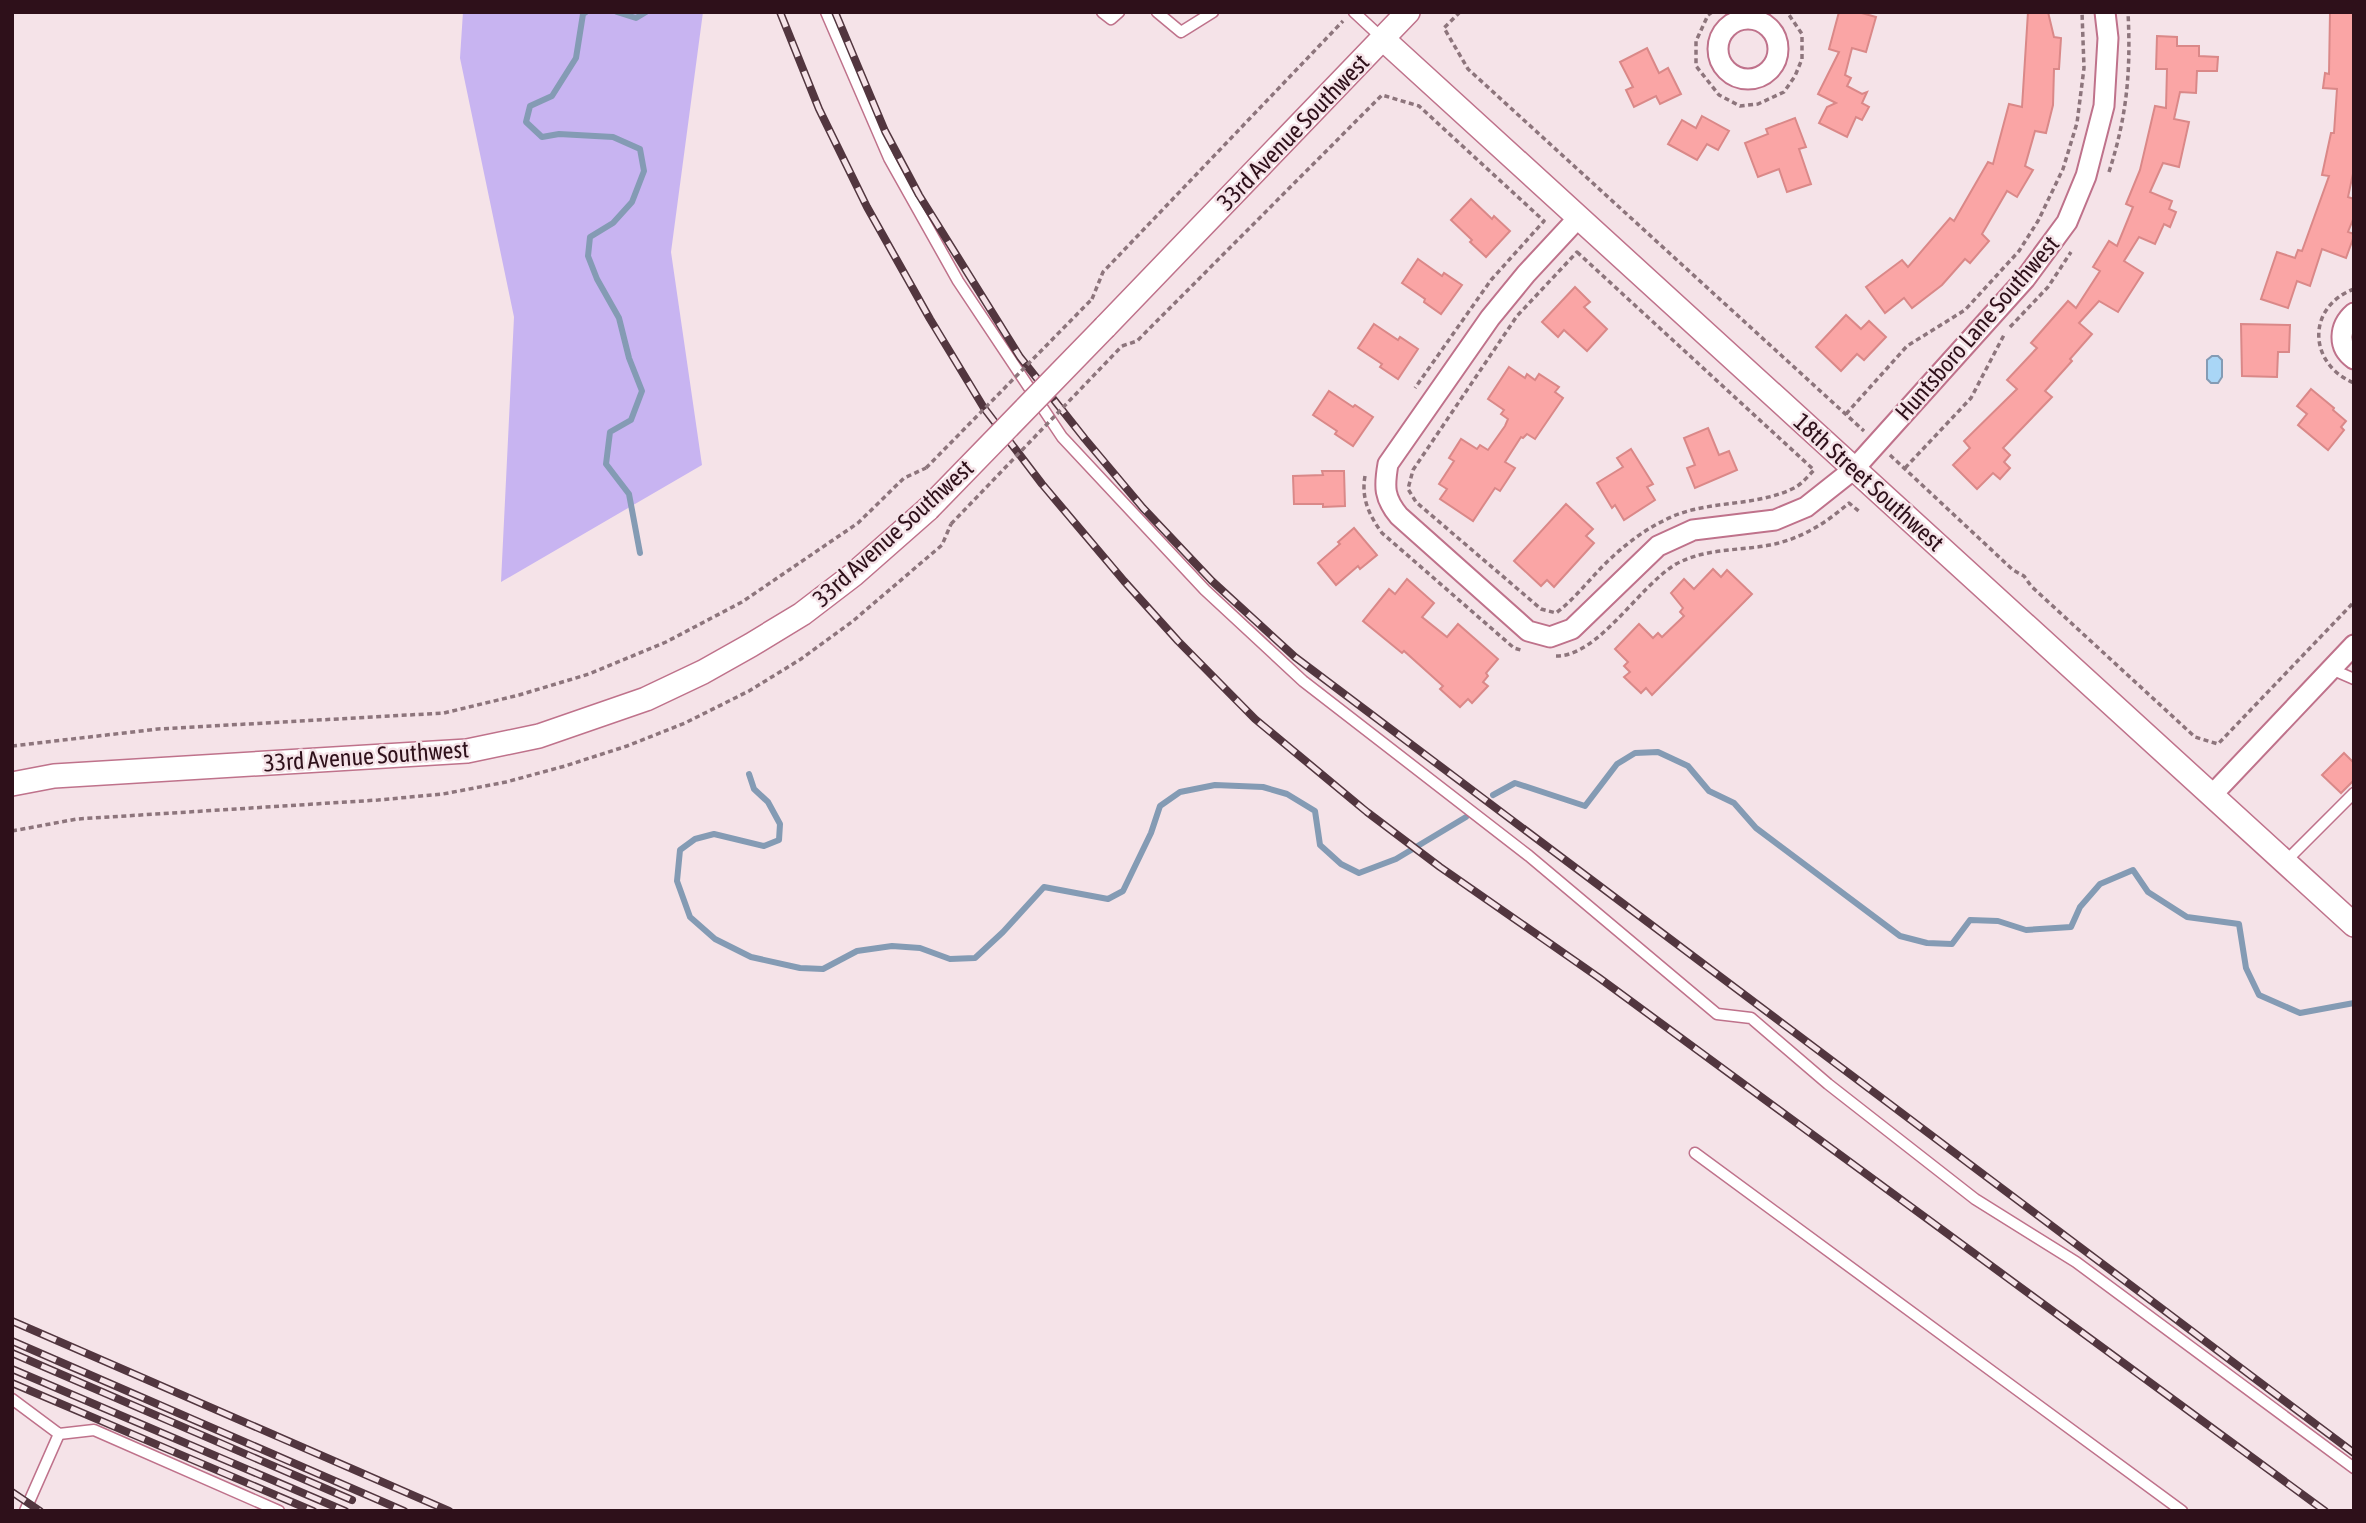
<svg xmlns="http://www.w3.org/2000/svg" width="2366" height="1523" viewBox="0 0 2366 1523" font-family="'Asap Condensed',sans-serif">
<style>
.green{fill:#c8b4f1}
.water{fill:#a9d6f6;stroke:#849bb4;stroke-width:2}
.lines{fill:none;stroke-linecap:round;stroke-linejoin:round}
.stream{stroke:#849bb4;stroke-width:6}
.building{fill:#faa5a5;stroke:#da8888;stroke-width:2}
.service-casing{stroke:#bf728b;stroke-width:13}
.minor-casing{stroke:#bf728b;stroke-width:23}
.tertiary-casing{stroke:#bf728b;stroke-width:26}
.path{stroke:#8d757c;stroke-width:3.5;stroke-dasharray:5 3.5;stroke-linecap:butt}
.service{stroke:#fff;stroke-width:10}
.minor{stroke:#fff;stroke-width:19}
.tertiary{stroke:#fff;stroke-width:23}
.rail-casing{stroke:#52363f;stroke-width:8}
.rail{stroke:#f5e3e8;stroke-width:5;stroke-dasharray:16;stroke-linecap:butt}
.tertiary-bridge-casing{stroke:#bf728b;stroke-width:26;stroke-linecap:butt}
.path-bridge{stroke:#8d757c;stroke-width:3.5;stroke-dasharray:5 3.5;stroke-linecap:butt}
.tertiary-bridge{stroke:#fff;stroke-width:23}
.labels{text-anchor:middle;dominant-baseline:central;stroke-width:5;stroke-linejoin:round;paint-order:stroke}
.street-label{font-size:24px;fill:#2e101a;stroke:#f5e3e8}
</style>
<rect width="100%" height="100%" fill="#f5e3e8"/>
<!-- green -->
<polygon class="green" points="463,12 703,12 671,252 702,465 501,582 514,317 460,58"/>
<!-- water -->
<polygon class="water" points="2212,356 2218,356 2222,360 2222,377 2218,383 2211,383 2207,379 2207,360"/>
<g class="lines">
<!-- stream -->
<g class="stream">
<polyline points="586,12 583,14 576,58 552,96 530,106 526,122 542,137 559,134 613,137 640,149 644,171 632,202 613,223 590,237 588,256 597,279 619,318 629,358 642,391 631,420 610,432 606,464 629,494 640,553"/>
<polyline points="617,12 636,18 646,12"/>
<polyline points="749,774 754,789 768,802 780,824 779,840 764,846 714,834 695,839 680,850 677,881 690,917 715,939 751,957 800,968 823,969 857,951 892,946 920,948 950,959 975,958 1003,932 1044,887 1108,899 1123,891 1151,833 1160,806 1180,792 1215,785 1263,787 1287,794 1315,811 1320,845 1341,864 1359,873 1396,859 1466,817"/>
<polyline points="1493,795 1515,783 1585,806 1617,764 1635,753 1658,752 1688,766 1709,791 1734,803 1756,828 1900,936 1927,943 1952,944 1970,920 1998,921 2026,930 2071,927 2080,907 2100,884 2133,870 2148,892 2187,917 2239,924 2246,968 2259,995 2300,1013 2354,1003"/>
</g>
</g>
<!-- building -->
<g class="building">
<polygon points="1839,12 1858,12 1876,17 1866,52 1852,48 1845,75 1851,78 1847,86 1862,94 1867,92 1862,103 1869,107 1862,120 1856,117 1847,137 1819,123 1827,107 1836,103 1818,94 1839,52 1829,49"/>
<polygon points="2028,12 2048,12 2054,37 2061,38 2059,69 2054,69 2053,105 2046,133 2035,131 2025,166 2033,170 2017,197 2007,191 1982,234 1989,241 1970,263 1965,259 1942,285 1912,308 1904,298 1885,313 1866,287 1902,260 1908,267 1950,218 1954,221 1988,162 1993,164 2009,104 2022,107"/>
<polygon points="2330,12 2354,12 2354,169 2348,197 2354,199 2354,217 2348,232 2354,234 2354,236 2346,258 2322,249 2310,286 2297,281 2288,308 2261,299 2277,252 2295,258 2298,250 2302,251 2329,176 2322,175 2331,133 2334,133 2337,89 2323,88 2325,73 2329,74"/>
<polygon points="2157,36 2177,37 2177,46 2199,46 2199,56 2218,57 2217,71 2197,71 2196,93 2180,92 2174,119 2189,122 2179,167 2163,163 2150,192 2172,201 2169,209 2176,212 2170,227 2164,224 2155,244 2139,237 2124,261 2143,273 2118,312 2099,301 2079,323 2092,334 2070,359 2072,361 2045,391 2052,397 2003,448 2010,455 2004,462 2010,468 2000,479 1993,473 1977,489 1953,465 1970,448 1964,441 2017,389 2007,380 2037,348 2031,343 2068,301 2076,308 2100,271 2093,267 2109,241 2117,246 2133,207 2126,204 2140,170 2155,106 2166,108 2167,69 2156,69"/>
<polygon points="1647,48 1659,73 1668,68 1681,94 1660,104 1656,96 1634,107 1626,90 1633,87 1620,62"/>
<polygon points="1702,116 1729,131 1718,150 1707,144 1697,160 1668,144 1682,120 1696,128"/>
<polygon points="1795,118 1806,147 1799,149 1811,184 1787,192 1779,169 1758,177 1745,143 1768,134 1766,129"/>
<polygon points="1471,199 1492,219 1494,216 1510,231 1486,257 1470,242 1472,240 1451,220"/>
<polygon points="1418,259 1442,276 1444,273 1462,285 1441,314 1424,302 1425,299 1402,283"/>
<polygon points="1575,287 1590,302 1584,307 1607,329 1587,351 1564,330 1558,337 1542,322"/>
<polygon points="1846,315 1861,329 1869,321 1886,337 1864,360 1857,354 1841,371 1816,347"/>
<polygon points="1374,324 1398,340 1400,337 1418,349 1398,379 1380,367 1382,364 1358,348"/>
<polygon points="2241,324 2290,325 2289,352 2278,352 2277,377 2242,376"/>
<polygon points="1509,367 1525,378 1527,374 1535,380 1539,374 1559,387 1555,392 1563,398 1535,439 1527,434 1523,438 1521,437 1505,462 1515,468 1500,491 1495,488 1473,521 1440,499 1447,489 1439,484 1454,461 1449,458 1461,439 1477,449 1480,445 1488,450 1505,426 1508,419 1501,414 1504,410 1488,399"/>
<polygon points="2311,389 2334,408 2333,410 2346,421 2341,427 2344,430 2328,450 2298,425 2307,414 2297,406"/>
<polygon points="1329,391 1353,407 1355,405 1373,417 1353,446 1335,434 1337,431 1313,415"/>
<polygon points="1708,428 1719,455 1729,451 1737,470 1695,488 1687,468 1695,465 1684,438"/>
<polygon points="1631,449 1653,484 1647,487 1655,500 1624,520 1615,505 1612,508 1597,483 1623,467 1617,458"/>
<polygon points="1322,471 1344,471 1345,506 1323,507 1323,504 1294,504 1293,476 1323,475"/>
<polygon points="1566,504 1593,529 1586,536 1594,543 1554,587 1547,580 1541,586 1514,561"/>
<polygon points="1354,528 1377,555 1360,569 1358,566 1336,585 1318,563 1340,544 1338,542"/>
<polygon points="1713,569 1721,577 1727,570 1752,594 1652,695 1646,688 1641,693 1624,677 1630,672 1624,666 1628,662 1615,649 1639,624 1653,638 1658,633 1662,637 1684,616 1680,612 1683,608 1671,593 1684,579 1694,589"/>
<polygon points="1407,579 1434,603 1422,617 1447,637 1458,624 1498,659 1486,673 1488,676 1483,682 1488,686 1472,703 1468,699 1460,707 1440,689 1443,686 1404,651 1402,653 1363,621 1389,589 1395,594"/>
<polygon points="2344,753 2354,763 2354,780 2341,793 2322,775"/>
</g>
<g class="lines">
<!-- service casing -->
<g class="service-casing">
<g id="service">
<polyline points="826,12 889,158 958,281 1062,437 1205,590 1303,681 1529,856 1717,1014 1751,1018 1828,1084 1975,1199 2076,1262 2354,1468"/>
<polyline points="1102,12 1111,19 1119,12"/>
<polyline points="1157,12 1181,32 1213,12"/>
<polyline points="1354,12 1383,39"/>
<polyline points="2331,669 2354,679"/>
<polyline points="2285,862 2354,793"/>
<polyline points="1695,1153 2182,1511"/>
<polyline points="12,1399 59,1434 94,1430 279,1511"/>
<polyline points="25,1511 59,1434"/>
</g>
</g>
<!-- minor casing -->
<g class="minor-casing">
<g id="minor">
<circle cx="1748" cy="49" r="30"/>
<path d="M 1578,218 L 1526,274 L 1490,318 L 1388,464 C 1384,487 1384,498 1399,516 L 1528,631 L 1550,637 L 1572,629 L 1658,546 L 1693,530 L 1775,520 L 1806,507 L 1854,469 L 2025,279 L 2067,222 L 2086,176 L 2104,106 L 2108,38 L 2105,12"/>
<path d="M 2354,313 C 2339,326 2337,347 2354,359"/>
<polyline points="2212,795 2354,645"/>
</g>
</g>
<!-- tertiary casing -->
<g class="tertiary-casing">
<g id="tertiary">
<polyline points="1383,39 2354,925"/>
<polyline points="1105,327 1408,12"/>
<polyline points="12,784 54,776 467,751 539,736 646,699 703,672 751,645 802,614 853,575 928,509"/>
</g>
</g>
<!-- path -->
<g class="path">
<polyline points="1460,12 1444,28 1468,69 1864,431"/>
<polyline points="1712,12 1708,15 1696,41 1696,66 1719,95 1740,106 1758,104 1784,92 1795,76 1802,59 1802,34 1787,12"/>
<path d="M 2109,172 C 2127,116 2131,71 2128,12"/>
<path d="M 1577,252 L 1814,470 C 1808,476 1802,484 1794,488 C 1754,508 1705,499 1665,520 C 1644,530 1626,544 1609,560 C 1591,577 1576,598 1556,613 L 1541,609 L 1416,502 L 1408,489 L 1413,470 L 1517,316 Z"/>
<path d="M 2354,289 C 2306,307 2308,364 2354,383"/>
<polyline points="1092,299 1103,272 1343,21"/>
<polyline points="2010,327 2048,287 2071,252"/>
<polyline points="1122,346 1137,341 1382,95 1419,106 1544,221 1491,280 1415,388"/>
<polyline points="1846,414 1907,346 1965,310 2019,251 2038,221 2063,169 2077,123 2084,68 2082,12"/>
<polyline points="1890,455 2013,570 2024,576 2031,586 2195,737 2218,744 2354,602"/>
<polyline points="1905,468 1971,398 2005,333"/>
<path d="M 1365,476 C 1361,498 1369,515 1382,533 L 1514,648 L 1521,650"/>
<path d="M 1556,656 C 1598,657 1639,586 1676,564 C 1706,548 1738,551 1770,545 C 1801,539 1826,523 1849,503 L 1861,513"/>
<polyline points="12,746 158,729 444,713 519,695 589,674 666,642 742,602 858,523 904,478 926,468"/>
<polyline points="12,831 77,819 378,800 443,794 506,782 565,766 627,746 685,723 749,691 801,659 853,621 942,545 951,524"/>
</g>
<!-- service -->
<use href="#service" class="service"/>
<!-- minor -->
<use href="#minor" class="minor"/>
<!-- tertiary -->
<use href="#tertiary" class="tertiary"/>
<!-- rail casing -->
<g class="rail-casing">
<g id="rail">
<polyline points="780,12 819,109 867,207 930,319 984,408 1042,484 1124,581 1178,641 1255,719 1367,812 1440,867 1598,977 2325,1511"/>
<polyline points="835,12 885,131 919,195 1020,357 1085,439 1143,508 1212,581 1295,657 2354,1453"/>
<polyline points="12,1321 449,1511"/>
<polyline points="12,1341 404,1511"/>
<polyline points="12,1353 352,1500"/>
<polyline points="12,1369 345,1511"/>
<polyline points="12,1383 313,1511"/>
<polyline points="12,1492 40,1511"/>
</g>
</g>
<!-- rail -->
<use href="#rail" class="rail"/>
<!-- tertiary-bridge casing -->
<g class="tertiary-bridge-casing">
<polyline id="tertiary-bridge" points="928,509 1105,327"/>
</g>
<!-- path-bridge -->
<g class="path-bridge">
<polyline points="926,468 1092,299"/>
<polyline points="951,524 1122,346"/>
</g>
<!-- tertiary-bridge -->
<use href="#tertiary-bridge" class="tertiary-bridge"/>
</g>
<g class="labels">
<!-- street labels -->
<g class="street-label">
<text transform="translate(1293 132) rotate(-46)">33rd Avenue Southwest</text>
<text transform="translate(1977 328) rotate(-49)">Huntsboro Lane Southwest</text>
<text transform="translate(1869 482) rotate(42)">18th Street Southwest</text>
<text transform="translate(893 533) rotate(-42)">33rd Avenue Southwest</text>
<text transform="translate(366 756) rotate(-4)">33rd Avenue Southwest</text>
</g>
</g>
<!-- border -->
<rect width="2366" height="1523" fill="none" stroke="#2e101a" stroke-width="28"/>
</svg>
